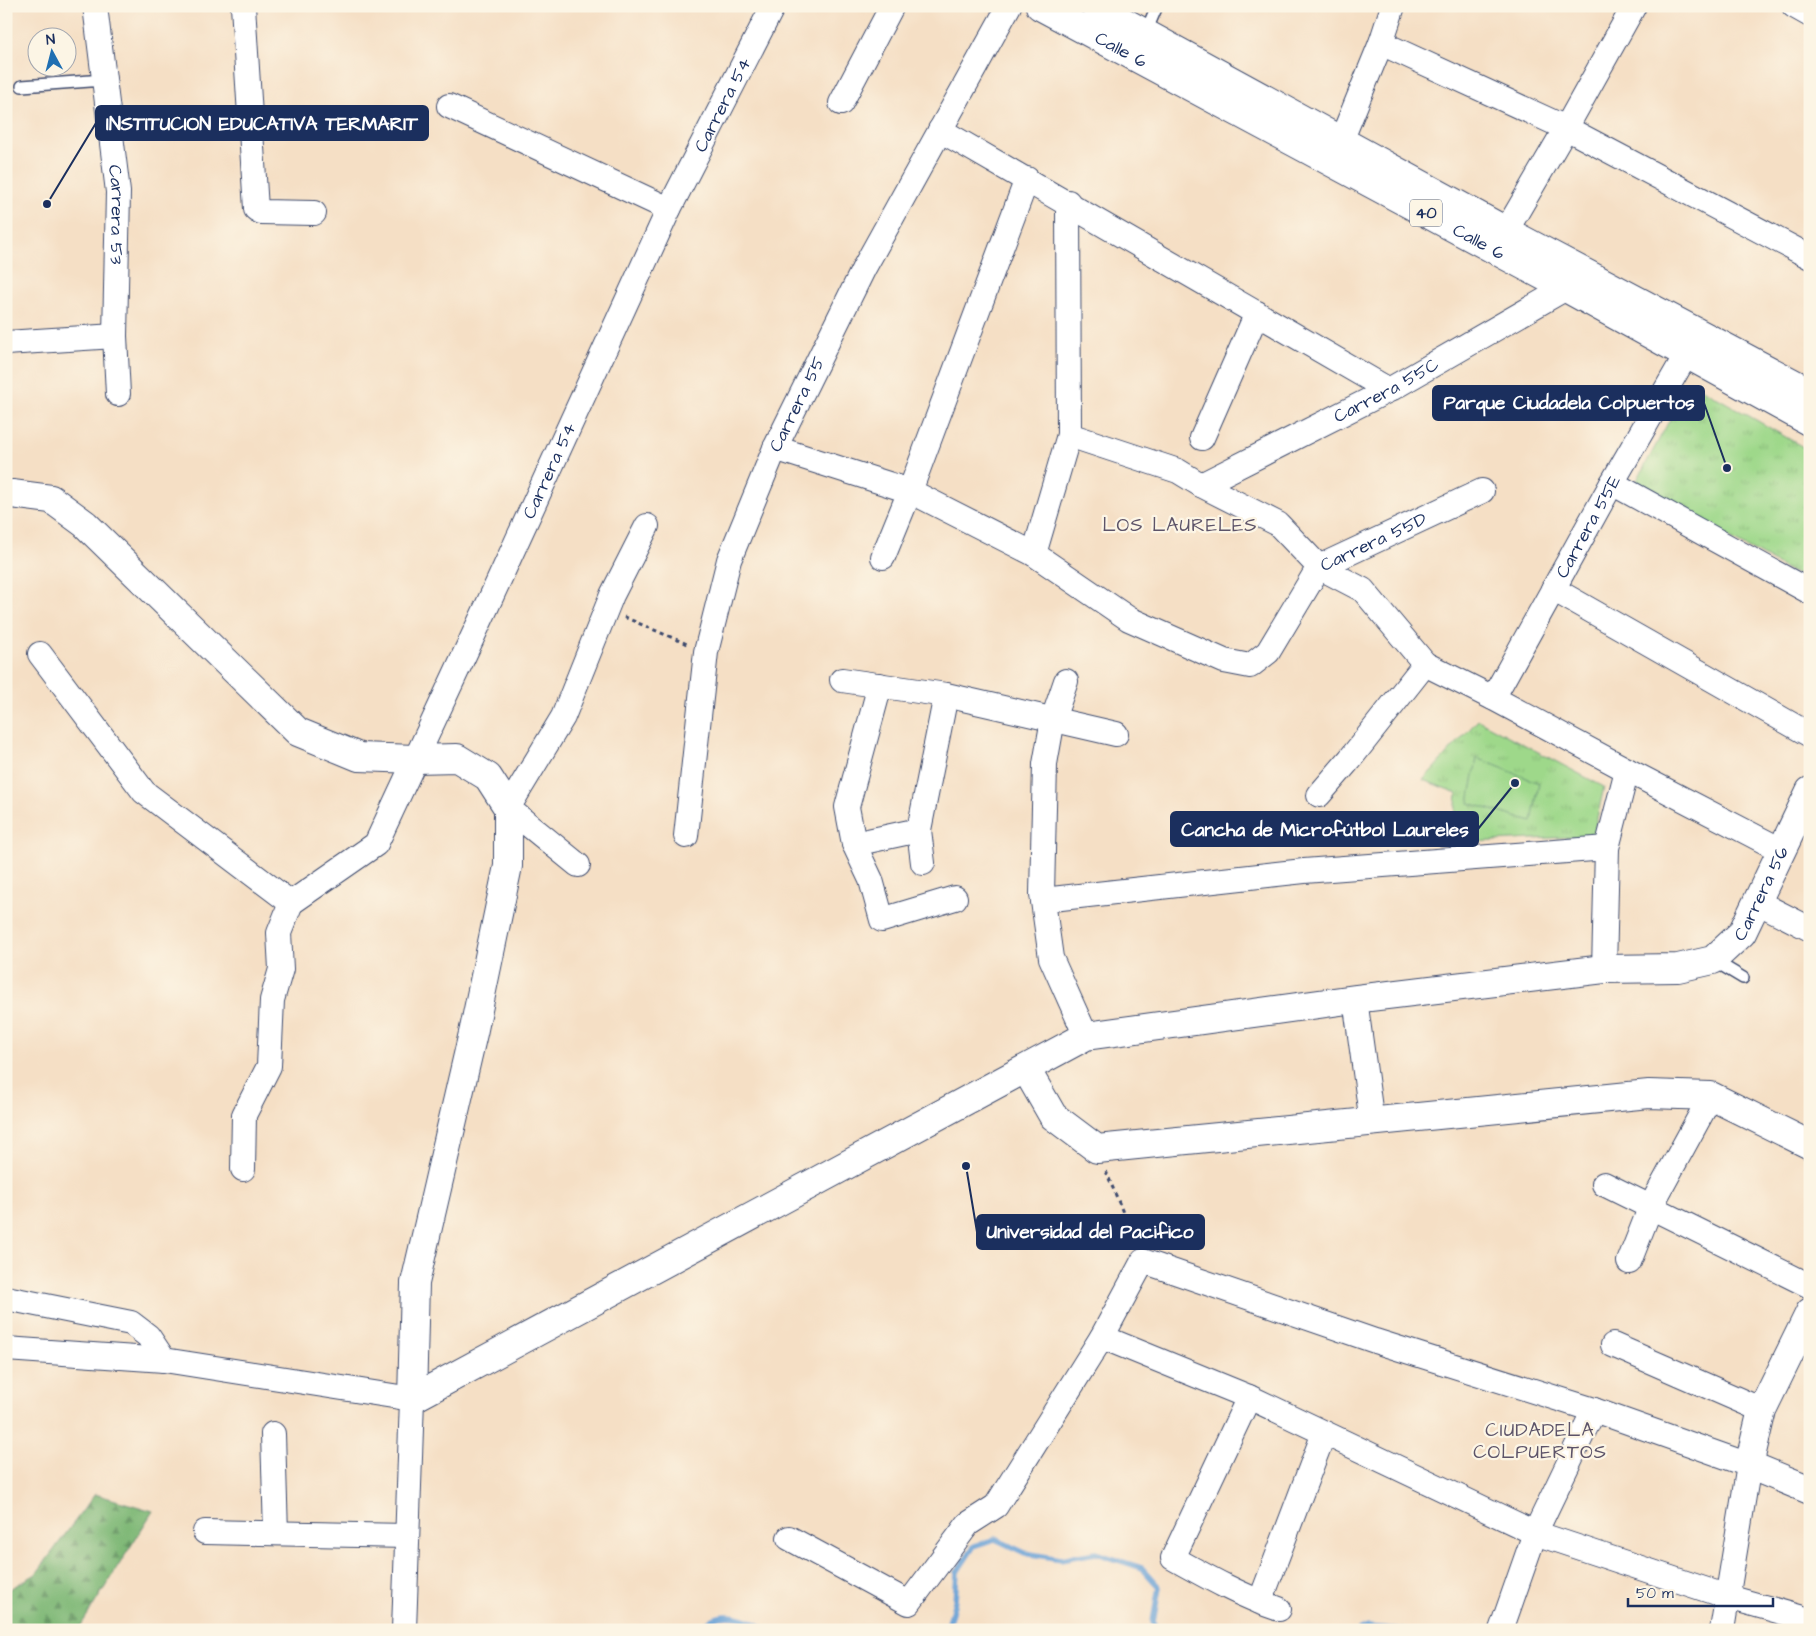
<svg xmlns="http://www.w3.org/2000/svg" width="1816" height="1636" viewBox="0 0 1816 1636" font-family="'Architects Daughter',sans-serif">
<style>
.forest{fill:url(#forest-firs);stroke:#4c746a}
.park{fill:url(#park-tufts);stroke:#5c8474}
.pitch{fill:#9ed88a;stroke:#5c8474}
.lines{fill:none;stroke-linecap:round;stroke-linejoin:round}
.stream{stroke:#68a0d6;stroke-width:5.5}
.lane-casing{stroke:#3c496d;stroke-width:14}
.street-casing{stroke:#3c496d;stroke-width:26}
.secondary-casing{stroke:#3c496d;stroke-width:30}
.highway-casing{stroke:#3c496d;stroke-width:30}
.path{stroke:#3c496d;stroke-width:3;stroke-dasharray:4 4;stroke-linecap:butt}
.lane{stroke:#fff;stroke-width:11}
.street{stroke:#fff;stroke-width:24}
.secondary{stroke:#fff;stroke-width:28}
.highway{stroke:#fff;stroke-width:28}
.labels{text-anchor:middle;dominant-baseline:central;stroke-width:4.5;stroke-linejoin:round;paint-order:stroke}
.shield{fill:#fcf5e5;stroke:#5e6a86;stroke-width:1}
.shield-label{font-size:16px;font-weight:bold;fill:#1b2f5e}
.street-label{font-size:18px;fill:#1b2f5e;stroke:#fcf5e5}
.neighbourhood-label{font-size:19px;letter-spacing:1px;fill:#5d5469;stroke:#fcf5e5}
.leader{fill:none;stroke:#1b2f5e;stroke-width:2}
.callout-dot{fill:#1b2f5e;stroke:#fcf5e5;stroke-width:2}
.callout{fill:#1b2f5e;stroke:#1b2f5e;stroke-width:2}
.callout-label{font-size:19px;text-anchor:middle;font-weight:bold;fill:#fff}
</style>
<defs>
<pattern id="forest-firs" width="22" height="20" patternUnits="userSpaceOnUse" patternTransform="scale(1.25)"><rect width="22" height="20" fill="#7eb876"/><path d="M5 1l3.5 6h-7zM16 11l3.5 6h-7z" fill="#669664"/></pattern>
<pattern id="park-tufts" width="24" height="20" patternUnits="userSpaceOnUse" patternTransform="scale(1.25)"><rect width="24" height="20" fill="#9ed88a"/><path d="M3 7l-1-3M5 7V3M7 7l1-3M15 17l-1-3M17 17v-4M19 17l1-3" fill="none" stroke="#88ba7a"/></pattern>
</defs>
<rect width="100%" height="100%" fill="#fcf5e5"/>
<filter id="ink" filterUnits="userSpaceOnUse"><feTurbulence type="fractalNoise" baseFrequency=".02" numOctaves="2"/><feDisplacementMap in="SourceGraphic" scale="10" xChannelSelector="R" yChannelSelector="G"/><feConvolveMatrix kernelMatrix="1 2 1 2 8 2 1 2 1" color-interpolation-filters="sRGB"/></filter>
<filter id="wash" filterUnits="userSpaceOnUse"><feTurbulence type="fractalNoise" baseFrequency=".0096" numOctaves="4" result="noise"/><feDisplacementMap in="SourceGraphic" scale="20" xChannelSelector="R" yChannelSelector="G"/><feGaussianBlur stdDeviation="1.12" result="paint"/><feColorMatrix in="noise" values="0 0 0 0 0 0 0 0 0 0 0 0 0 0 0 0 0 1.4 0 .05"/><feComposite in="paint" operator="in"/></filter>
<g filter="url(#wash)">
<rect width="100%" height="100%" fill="#f5dfc5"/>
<!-- forest -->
<polygon class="forest" points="95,1494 153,1511 78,1630 6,1630 6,1591 36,1574"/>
<!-- park -->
<g class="park">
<polygon points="1690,382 1810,451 1810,582 1634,486"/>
<polygon points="1478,720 1604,787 1593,836 1453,843 1457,793 1423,780"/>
</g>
<!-- pitch -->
<polygon class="pitch" points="1477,758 1539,783 1532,822 1469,803"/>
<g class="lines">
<!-- stream -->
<g class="stream">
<path d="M 703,1630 C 716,1606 749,1618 767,1630"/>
<polyline points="947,1630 955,1601 957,1572 974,1546 995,1539 1025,1553 1060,1559 1096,1553 1142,1568 1159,1587 1153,1622 1155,1630"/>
<polyline points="1360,1630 1368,1627 1402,1630"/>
</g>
</g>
</g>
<g filter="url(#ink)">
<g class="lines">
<!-- lane casing -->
<g class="lane-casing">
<g id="lane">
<polyline points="1145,34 1157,6"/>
<polyline points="22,86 104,80"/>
<polyline points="1713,960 1743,978"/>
</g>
</g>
<!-- street casing -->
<g class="street-casing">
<g id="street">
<path id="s1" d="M 95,6 L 118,192 L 115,336 L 118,394"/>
<polyline points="243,6 256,209 261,212 314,213"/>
<polyline points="1794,6 1810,15"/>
<polyline points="1381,43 1566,128 1810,257"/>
<polyline points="841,103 892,6"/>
<polyline points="449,106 669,209"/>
<polyline points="940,130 1389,390"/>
<polyline points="1341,141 1381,43 1393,6"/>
<polyline points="1506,231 1566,128 1634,6"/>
<polyline points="6,343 115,336"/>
<polyline points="1069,435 1178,471 1201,485 1278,524 1319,567 1363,590 1425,664 1493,698 1627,770 1781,850"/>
<polyline points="1202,438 1257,313"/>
<path id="s2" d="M 775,448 L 910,491 L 1034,554 L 1129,619 L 1224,661 L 1250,666 L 1268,652 L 1319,567 L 1482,491"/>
<polyline points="1612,483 1810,592"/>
<path id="s3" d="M 1201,485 L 1389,390 L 1566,288"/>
<polyline points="1034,554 1069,435 1068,202"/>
<polyline points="883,557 910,491 1027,179"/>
<polyline points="1553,589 1810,735"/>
<polyline points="40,654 144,792 291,903"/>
<polyline points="842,680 946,695 1116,734"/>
<polyline points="1066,681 1053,719 1045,764 1042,894 1051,958 1086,1036"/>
<polyline points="880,685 847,807 854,844 871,880 882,920 955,898"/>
<path id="s4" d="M 1493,698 L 1612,483 L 1686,355"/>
<polyline points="1319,795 1350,759 1425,664"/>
<path id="s5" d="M 686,836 L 706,652 L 729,560 L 775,448 L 864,268 L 1009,6"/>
<polyline points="854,844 919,830"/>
<polyline points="923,863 919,830 946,695"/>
<polyline points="578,865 508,808 563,717 612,595 647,526"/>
<polyline points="1043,900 1304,871 1607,848"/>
<polyline points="1757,902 1810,929"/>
<path id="s6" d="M 291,903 L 376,844 L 488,604 L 669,209 L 773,6"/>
<polyline points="1604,969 1607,848 1627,770"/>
<polyline points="1355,999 1372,1123"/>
<polyline points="243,1169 244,1115 269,1066 272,1000 281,969 279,933 291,903"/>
<polyline points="1604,1184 1810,1286"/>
<polyline points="1629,1262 1651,1206 1711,1096"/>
<polyline points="6,1298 131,1323 148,1336 164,1360"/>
<polyline points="1102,1337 1249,1397 1535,1533 1728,1597 1810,1620"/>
<polyline points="1613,1345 1762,1410"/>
<polyline points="6,1349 164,1360 412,1399 404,1630"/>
<path d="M 1249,1397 L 1173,1558 C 1207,1577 1241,1596 1279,1609"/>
<polyline points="273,1434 276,1533"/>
<polyline points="205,1532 407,1536"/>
<polyline points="789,1538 909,1603 968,1524 996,1506 1102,1337 1143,1261 1375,1341 1594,1410 1749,1465 1722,1630"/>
<polyline points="1260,1602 1324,1433"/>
<polyline points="1501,1630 1535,1533 1594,1410"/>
</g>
</g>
<!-- secondary casing -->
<g class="secondary-casing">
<g id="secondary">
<path id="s7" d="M 6,495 L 12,494 L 51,499 L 85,524 L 298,732 L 359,757 L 415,759 L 457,758 L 488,777 L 508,808 L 508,866 L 474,1029 L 415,1283 L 412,1399 L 1086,1036 L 1355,999 L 1604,969 L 1678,968 L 1713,960 L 1742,933 L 1810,791"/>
<polyline points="1026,1069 1053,1116 1097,1149 1649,1094 1711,1096 1810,1145"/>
<polyline points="1810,1312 1762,1410 1749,1465 1810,1490"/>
</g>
</g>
<!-- highway casing -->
<g class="highway-casing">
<g id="highway">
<path id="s8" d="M 1040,6 L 1566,288 L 1810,422"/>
<polyline points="1095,6 1506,231 1810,392"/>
</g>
</g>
<!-- path -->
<g class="path">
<polyline points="624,617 687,644"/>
<polyline points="1106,1171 1135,1242"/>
</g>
<!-- lane -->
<use href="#lane" class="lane"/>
<!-- street -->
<use href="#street" class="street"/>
<!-- secondary -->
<use href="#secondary" class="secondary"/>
<!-- highway -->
<use href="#highway" class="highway"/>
</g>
</g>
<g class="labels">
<!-- shield labels -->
<rect class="shield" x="1410" y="199.5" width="32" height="27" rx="4"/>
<g class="shield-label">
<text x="1426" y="213">40</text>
</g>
<!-- street labels -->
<g class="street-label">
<text stroke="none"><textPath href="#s8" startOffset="92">Calle 6</textPath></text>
<text stroke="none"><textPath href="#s6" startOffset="920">Carrera 54</textPath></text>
<text stroke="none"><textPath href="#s1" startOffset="210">Carrera 53</textPath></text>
<text stroke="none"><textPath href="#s8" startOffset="498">Calle 6</textPath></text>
<text stroke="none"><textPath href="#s3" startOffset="208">Carrera 55C</textPath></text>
<text stroke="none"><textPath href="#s5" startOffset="450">Carrera 55</textPath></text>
<text stroke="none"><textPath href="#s6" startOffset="515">Carrera 54</textPath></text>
<text stroke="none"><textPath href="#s4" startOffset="196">Carrera 55E</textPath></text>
<text stroke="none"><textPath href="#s2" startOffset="708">Carrera 55D</textPath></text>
<text stroke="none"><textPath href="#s7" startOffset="2705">Carrera 56</textPath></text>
</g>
<!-- neighbourhood labels -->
<g class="neighbourhood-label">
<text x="1180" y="525">LOS LAURELES</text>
<text x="1540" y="1430">CIUDADELA<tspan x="1540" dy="22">COLPUERTOS</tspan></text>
</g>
</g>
<!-- callouts -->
<path class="leader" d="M47 204L96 123M1727 468L1704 403M1515 783L1478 829M966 1166L977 1232"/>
<g class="callout-dot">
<circle cx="47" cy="204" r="5"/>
<circle cx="1727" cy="468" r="5"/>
<circle cx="1515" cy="783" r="5"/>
<circle cx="966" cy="1166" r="5"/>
</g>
<g class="callout">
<rect x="96" y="106" width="332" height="34" rx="5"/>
<rect x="1433" y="386" width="271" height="34" rx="5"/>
<rect x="1171" y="812" width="307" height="34" rx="5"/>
<rect x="977" y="1215" width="227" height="34" rx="5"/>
</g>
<g class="callout-label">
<text x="262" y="130">INSTITUCION EDUCATIVA TERMARIT</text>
<text x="1569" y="409">Parque Ciudadela Colpuertos</text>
<text x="1325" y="836">Cancha de Microfútbol Laureles</text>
<text x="1090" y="1238">Universidad del Pacifico</text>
</g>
<!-- margin -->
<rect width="1816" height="1636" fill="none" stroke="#fcf5e5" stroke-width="25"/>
<!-- north arrow -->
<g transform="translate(52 52) rotate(353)"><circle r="24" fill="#fcf5e5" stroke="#a2a6af"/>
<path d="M0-4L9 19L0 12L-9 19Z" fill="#1f6fb2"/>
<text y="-8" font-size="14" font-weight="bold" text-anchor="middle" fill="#1b2f5e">N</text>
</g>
<!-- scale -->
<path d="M1628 1598v8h145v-8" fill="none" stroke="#1b2f5e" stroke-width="2.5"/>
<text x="1636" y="1598" font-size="15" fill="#1b2f5e" stroke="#fcf5e5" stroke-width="4" paint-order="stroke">50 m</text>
</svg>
